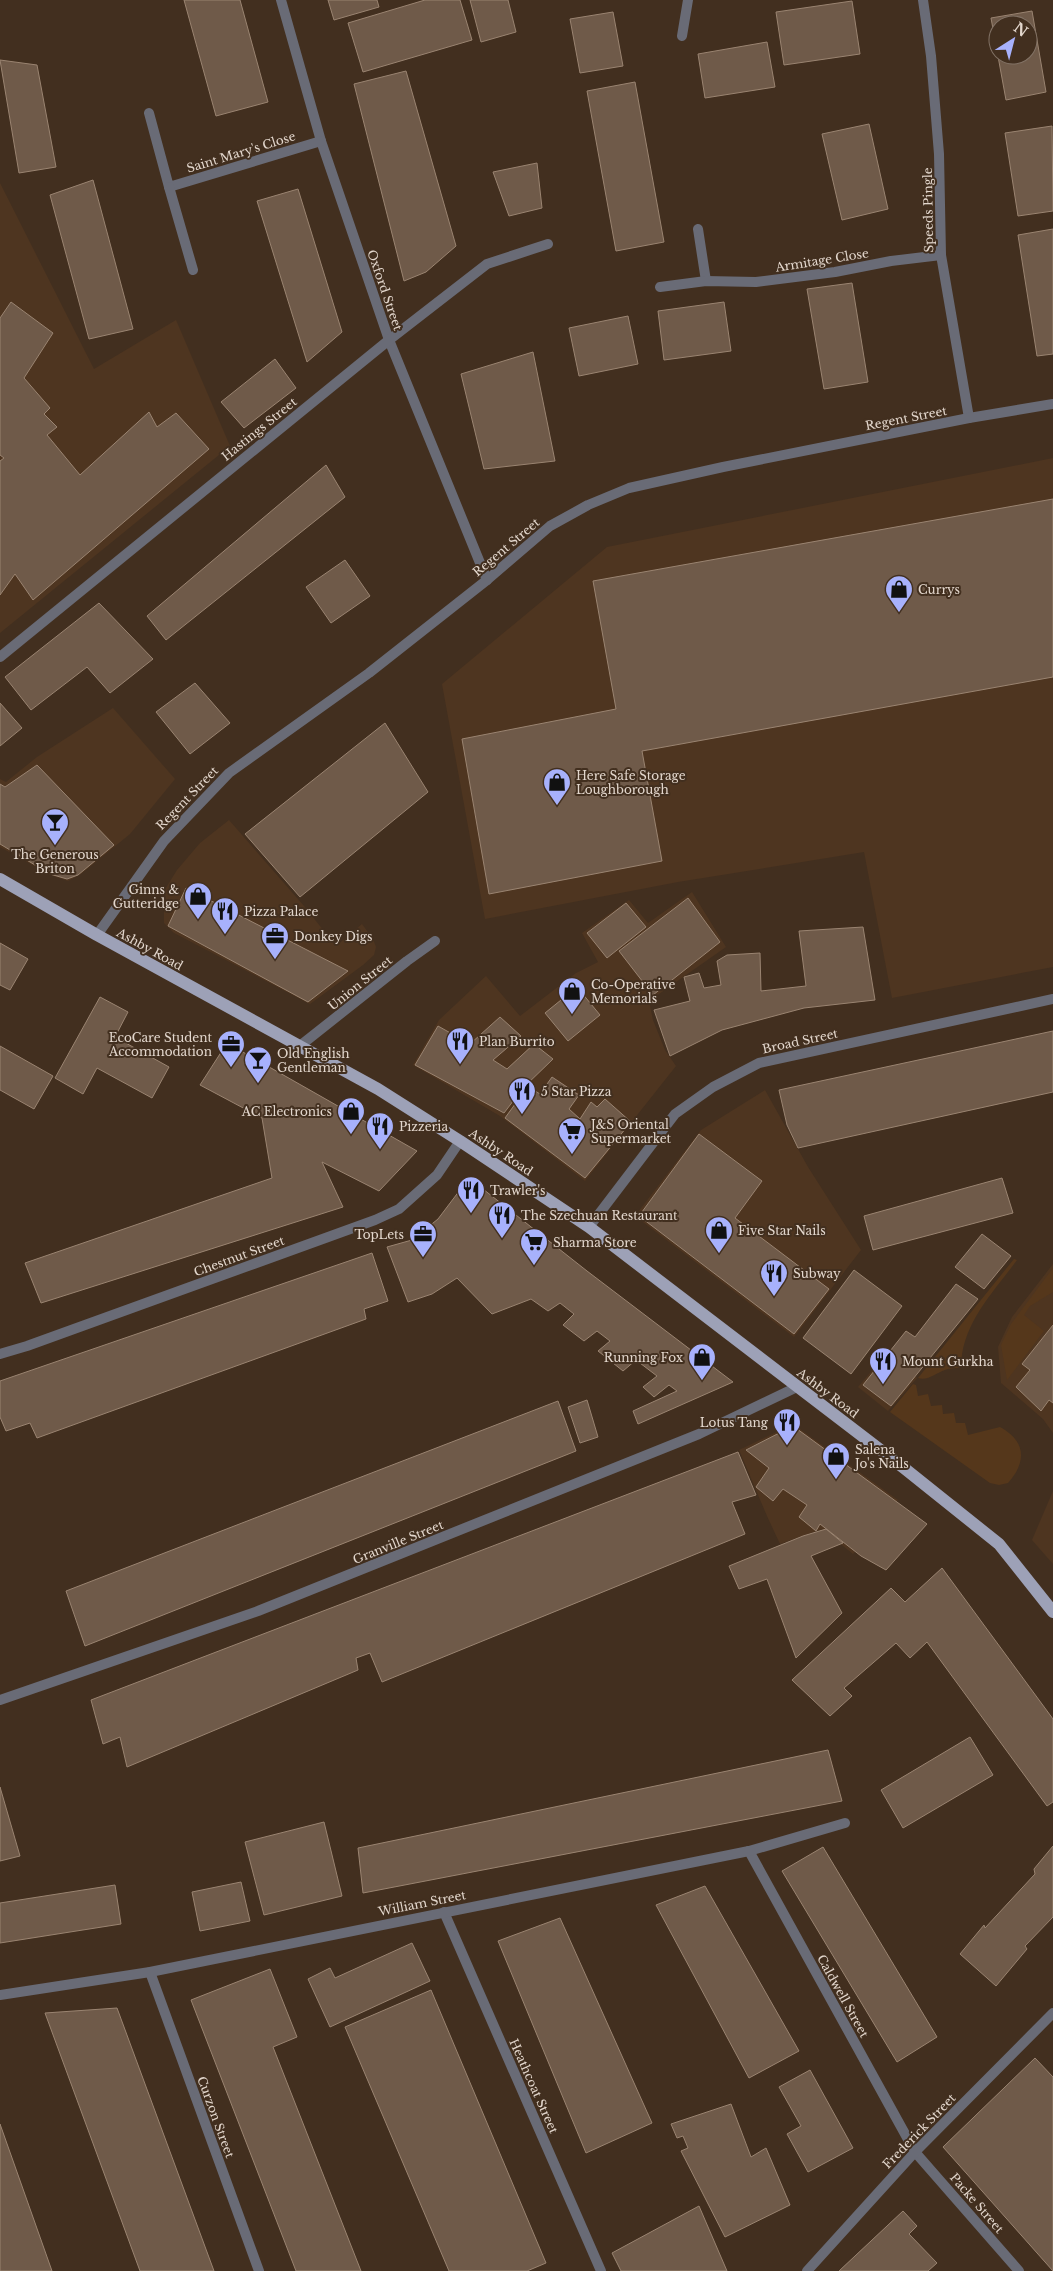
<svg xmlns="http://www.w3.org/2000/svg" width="1053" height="2271" viewBox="0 0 1053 2271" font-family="'Libre Baskerville',serif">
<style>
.built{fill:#4e3520}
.green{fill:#55371b}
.building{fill:#6f5a49;stroke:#9a8471;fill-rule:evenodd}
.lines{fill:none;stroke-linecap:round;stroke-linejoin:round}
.street{stroke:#696b76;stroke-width:10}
.primary{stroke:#9da1b7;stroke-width:12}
.labels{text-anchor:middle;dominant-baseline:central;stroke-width:4;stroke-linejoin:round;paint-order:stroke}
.street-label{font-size:12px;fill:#e3d7cd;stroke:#422f1f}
.poi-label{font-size:12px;fill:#e3d7cd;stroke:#422f1f;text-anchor:start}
</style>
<rect width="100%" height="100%" fill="#422f1f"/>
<!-- built -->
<g class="built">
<polygon points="0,183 94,369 176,320 230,446 0,633"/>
<polygon points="1053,458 1053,967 892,998 864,852 678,882 485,919 442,684 607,547"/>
<polygon points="113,708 175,779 130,834 81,874 68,881 51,875 0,847 0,779 6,782 37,757"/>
<polygon points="229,820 304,906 336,946 362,924 373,939 376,947 374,955 363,965 310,1004 174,933 164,923 164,891 177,870 200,843"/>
<polygon points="692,892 726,947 649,1001 653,1020 665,1050 676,1066 585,1181 500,1116 413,1065 439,1020 486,976 520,1016 576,973 598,962 582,933 629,900 648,923"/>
<polygon points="765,1090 808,1167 861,1250 794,1337 635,1216 701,1130"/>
<polygon points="1053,1264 1053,1433 1043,1419 1001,1383 998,1347 1012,1317"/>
<polygon points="886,1354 917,1378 888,1411 858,1387"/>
<polygon points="793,1424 898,1500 853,1554 822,1529 780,1544 767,1516 739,1450"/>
<polygon points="1053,1491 1053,1564 1032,1540"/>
</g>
<!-- green -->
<g class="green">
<path d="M 1014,1259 L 1017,1260 C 993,1293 961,1324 961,1368 C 956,1368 950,1368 945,1370 C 936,1373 928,1381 918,1378 Z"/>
<polygon points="1053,1268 1053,1292 1030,1306 1024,1315 1044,1331 1007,1380 1001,1345 1011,1324"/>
<path d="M 913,1384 L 916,1385 L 918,1396 L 928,1394 L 931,1406 L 942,1405 L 943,1414 L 954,1413 L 956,1423 L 965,1423 L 968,1435 L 1000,1427 C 1026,1441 1027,1462 1008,1483 L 999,1485 L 990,1483 L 890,1412 Z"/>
</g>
<!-- building -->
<g class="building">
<polygon points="184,0 240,0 268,102 216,116"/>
<polygon points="328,0 377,0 379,7 334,20"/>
<polygon points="425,0 460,0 472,40 363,72 348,23"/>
<polygon points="470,0 508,0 516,32 481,42"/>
<polygon points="852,1 860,54 784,65 776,12"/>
<path d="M 1032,11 L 1046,92 L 1006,100 L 991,18 ZM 998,25 L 1028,25 L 1028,55 L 998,55 Z"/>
<polygon points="613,12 623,66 580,73 570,19"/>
<polygon points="767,42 775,87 705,98 698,54"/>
<polygon points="0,60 37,65 56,167 19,173"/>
<polygon points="406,71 456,246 426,272 404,281 354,84"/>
<polygon points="635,82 664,242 616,251 587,91"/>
<polygon points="869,124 888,209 842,220 822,134"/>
<polygon points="1052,126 1053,211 1018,216 1005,133"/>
<polygon points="537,163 542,208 509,216 493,172"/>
<polygon points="93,180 133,329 89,339 50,195"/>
<polygon points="298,189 342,332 307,362 257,201"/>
<polygon points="1053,229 1053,354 1037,356 1018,235"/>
<polygon points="852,283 868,382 824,389 807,289"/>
<polygon points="11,302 53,333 24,378 50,408 44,414 57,427 47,435 80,475 149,412 157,427 176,413 209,449 33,600 15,574 0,595 0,461 4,458 0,455 0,318"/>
<polygon points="724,302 731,351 664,360 658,311"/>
<polygon points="628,316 638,364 579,376 569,328"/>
<polygon points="533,352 555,461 484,469 461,374"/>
<polygon points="275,359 296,388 244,428 221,402"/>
<polygon points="326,465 345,497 166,640 147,616"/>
<polygon points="1053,499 1053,677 642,751 662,861 489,894 462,739 616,709 593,581"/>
<polygon points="345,560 370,596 331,623 306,587"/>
<polygon points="99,603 153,659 110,693 87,667 31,710 5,677"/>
<polygon points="195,683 230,723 190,754 156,712"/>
<polygon points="0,703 22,728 0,746"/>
<polygon points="385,723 428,792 300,897 245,834"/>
<polygon points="37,765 114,845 78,875 67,879 50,874 0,844 0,784 5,787"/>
<polygon points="186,888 348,971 308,1002 168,926"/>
<polygon points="688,898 720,942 653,995 619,951"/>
<polygon points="626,903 646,927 607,958 587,933"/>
<polygon points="863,927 875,1000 804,1008 722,1030 670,1056 654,1010 690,1001 684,977 699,973 704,988 721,985 717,961 727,955 760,953 761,991 806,986 799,931"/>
<polygon points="0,943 28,959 10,990 0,985"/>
<polygon points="577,987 600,1015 568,1041 545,1013"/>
<polygon points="100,997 128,1012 115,1037 169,1067 152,1098 97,1068 83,1094 55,1078"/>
<polygon points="500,1017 521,1036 493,1060 507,1069 534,1044 553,1059 523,1088 504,1113 415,1065 438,1026 470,1044"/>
<polygon points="1053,1031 1053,1092 798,1148 787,1125 779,1090"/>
<polygon points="227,1043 417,1151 379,1191 322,1162 343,1207 41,1303 25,1263 272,1178 262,1118 200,1085"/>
<polygon points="0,1046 53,1076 34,1109 0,1090"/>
<polygon points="552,1077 579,1095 569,1109 580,1119 591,1102 597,1107 605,1099 631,1122 585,1178 505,1118 526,1089 529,1087 540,1094"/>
<polygon points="699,1134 762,1181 735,1218 829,1289 794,1334 639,1216"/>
<polygon points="469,1178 587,1271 733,1382 638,1424 633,1411 677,1391 669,1385 654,1397 643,1387 657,1376 636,1360 623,1371 598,1351 610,1341 597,1331 584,1341 563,1325 574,1314 560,1303 548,1311 531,1299 492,1314 457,1278 432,1294 408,1302 387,1247 412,1240 438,1219"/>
<polygon points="1002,1178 1013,1213 873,1250 864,1216"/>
<polygon points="982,1234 1011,1256 984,1289 955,1267"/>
<polygon points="372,1253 388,1301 364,1309 366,1319 37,1438 30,1423 6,1431 0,1417 0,1381"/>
<polygon points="854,1270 902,1306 851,1374 803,1338"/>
<polygon points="956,1284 978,1299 891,1406 863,1385 906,1331 915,1337"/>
<polygon points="1053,1325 1053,1403 1049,1400 1041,1411 1016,1387 1030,1370 1022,1364"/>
<polygon points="587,1400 598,1437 580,1443 568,1407"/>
<polygon points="558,1401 576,1451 85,1646 66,1591"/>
<polygon points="793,1426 927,1524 886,1570 861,1556 820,1524 816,1531 799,1517 807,1505 783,1489 773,1501 756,1487 769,1468 746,1450"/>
<polygon points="738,1452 756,1495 732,1502 745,1534 382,1682 370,1653 356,1658 358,1670 127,1767 120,1737 103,1744 91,1700"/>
<polygon points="826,1529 843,1543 811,1556 842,1613 796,1658 767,1579 739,1589 729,1566 803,1536"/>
<polygon points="942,1568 1053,1719 1053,1802 1047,1806 927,1642 910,1658 896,1643 844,1688 852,1696 830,1716 792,1680 891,1588 905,1602"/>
<polygon points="970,1737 993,1775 903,1828 881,1790"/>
<polygon points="828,1750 842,1801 363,1893 358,1848"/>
<polygon points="0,1787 20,1856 0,1861"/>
<polygon points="324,1822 342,1896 264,1915 245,1842"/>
<polygon points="1053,1846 1053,1917 1025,1946 1027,1949 996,1986 960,1954 984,1925 985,1928 1035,1874 1034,1869"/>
<polygon points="823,1847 937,2037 897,2062 782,1871"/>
<polygon points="241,1882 250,1921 200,1931 192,1892"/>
<polygon points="115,1885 121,1924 0,1943 0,1903"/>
<polygon points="705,1886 799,2051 749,2078 656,1905"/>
<polygon points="560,1918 652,2123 586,2153 498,1941"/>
<polygon points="412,1943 430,1981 330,2027 308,1979 330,1968 335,1978"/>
<polygon points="270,1969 297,2037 273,2047 361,2271 296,2271 191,2000"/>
<polygon points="431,1990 546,2263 527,2271 449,2271 345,2027"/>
<polygon points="117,2008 214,2271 140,2271 45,2013"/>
<polygon points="1035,2058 1053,2077 1053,2271 943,2147"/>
<polygon points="810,2070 853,2148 808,2172 787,2134 801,2126 779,2087"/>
<polygon points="731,2104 751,2157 766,2148 790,2205 725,2237 681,2151 688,2148 683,2136 677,2138 671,2124"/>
<polygon points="0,2124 52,2271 0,2271"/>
<polygon points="699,2206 727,2271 621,2271 612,2253"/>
<polygon points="903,2211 917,2226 909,2234 937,2263 928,2271 839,2271"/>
</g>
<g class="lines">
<!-- street -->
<g class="street">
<polyline points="281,0 321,141 389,340 487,580"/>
<polyline points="923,0 931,56 939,154 941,255 969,418"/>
<polyline points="682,36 688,0"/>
<polyline points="149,113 169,187 321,141"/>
<polyline points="169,187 193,270"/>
<polyline points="698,229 706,281"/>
<polyline points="660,287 706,281 756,282 835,272 891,261 941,255"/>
<polyline points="0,657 389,340 487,264 548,244"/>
<polyline points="97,935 164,841 229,773 369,673 487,580 550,526 588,505 629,488 723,467 969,418 1053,404"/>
<polyline points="301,1045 407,961 435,941"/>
<polyline points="589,1227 675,1114 713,1087 759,1063 1053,999"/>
<polyline points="0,1354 27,1346 375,1220 399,1209 437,1175 460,1141"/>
<polyline points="0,1700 258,1611 699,1434 797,1387"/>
<polyline points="749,1851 915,2152 1019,2271"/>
<polyline points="444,1912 601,2271"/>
<polyline points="150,1972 259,2271"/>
<polyline points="0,1995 150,1972 749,1851 845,1823"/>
<polyline points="807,2271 915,2152 1053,2013"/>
</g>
<!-- primary -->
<polyline class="primary" points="0,879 97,935 378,1089 460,1141 589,1227 904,1468 999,1544 1053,1612"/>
</g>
<!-- icons -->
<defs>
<g id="shop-pin" transform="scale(1.4375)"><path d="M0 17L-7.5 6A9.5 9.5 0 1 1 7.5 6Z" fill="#a7b1fc" stroke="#422f1f"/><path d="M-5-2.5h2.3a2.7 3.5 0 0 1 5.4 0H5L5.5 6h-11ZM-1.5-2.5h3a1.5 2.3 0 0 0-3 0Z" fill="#111"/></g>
<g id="bar-pin" transform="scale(1.4375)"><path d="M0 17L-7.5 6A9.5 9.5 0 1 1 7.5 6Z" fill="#a7b1fc" stroke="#422f1f"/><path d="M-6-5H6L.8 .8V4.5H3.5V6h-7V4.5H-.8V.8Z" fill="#111"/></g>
<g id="restaurant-pin" transform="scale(1.4375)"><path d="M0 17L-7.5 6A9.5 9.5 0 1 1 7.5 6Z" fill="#a7b1fc" stroke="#422f1f"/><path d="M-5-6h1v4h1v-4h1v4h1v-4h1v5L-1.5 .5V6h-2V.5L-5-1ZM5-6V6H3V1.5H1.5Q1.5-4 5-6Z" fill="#111"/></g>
<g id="office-pin" transform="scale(1.4375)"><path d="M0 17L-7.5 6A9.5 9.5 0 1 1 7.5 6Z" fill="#a7b1fc" stroke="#422f1f"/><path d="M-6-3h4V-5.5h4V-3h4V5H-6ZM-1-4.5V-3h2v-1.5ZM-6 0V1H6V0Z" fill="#111"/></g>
<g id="supermarket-pin" transform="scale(1.4375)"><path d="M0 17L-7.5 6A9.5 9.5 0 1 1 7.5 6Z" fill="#a7b1fc" stroke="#422f1f"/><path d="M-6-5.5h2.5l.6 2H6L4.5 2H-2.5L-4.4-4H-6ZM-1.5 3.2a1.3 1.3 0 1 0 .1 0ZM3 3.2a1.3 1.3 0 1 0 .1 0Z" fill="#111"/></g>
</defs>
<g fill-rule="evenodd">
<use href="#shop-pin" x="899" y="589"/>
<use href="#shop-pin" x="557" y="782"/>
<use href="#bar-pin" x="55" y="822"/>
<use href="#shop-pin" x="198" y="896"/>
<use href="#restaurant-pin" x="225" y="911"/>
<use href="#office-pin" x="275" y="936"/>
<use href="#shop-pin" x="572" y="991"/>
<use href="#restaurant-pin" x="460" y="1041"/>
<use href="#office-pin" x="231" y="1044"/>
<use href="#bar-pin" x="258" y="1060"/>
<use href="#restaurant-pin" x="522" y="1091"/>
<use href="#shop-pin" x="351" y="1111"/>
<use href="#restaurant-pin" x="380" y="1126"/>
<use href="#supermarket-pin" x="572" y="1131"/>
<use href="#restaurant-pin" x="471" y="1190"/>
<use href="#restaurant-pin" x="502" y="1215"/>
<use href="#shop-pin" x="719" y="1230"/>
<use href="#office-pin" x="423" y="1234"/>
<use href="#supermarket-pin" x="534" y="1242"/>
<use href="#restaurant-pin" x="774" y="1273"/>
<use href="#shop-pin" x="702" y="1357"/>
<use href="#restaurant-pin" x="883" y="1361"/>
<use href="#restaurant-pin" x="787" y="1422"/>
<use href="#shop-pin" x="836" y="1456"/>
</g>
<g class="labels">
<!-- street labels -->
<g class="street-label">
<text transform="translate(241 152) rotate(-17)">Saint Mary's Close</text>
<text transform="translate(928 210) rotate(-91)">Speeds Pingle</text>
<text transform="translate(822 260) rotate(-9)">Armitage Close</text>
<text transform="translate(385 290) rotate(71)">Oxford Street</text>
<text transform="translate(906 418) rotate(-11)">Regent Street</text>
<text transform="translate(259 429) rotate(-39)">Hastings Street</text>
<text transform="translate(506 547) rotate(-40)">Regent Street</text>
<text transform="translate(187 798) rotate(-46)">Regent Street</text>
<text transform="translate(150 949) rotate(29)">Ashby Road</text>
<text transform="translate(360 983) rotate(-39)">Union Street</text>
<text transform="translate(800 1041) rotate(-12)">Broad Street</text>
<text transform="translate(501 1152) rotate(34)">Ashby Road</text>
<text transform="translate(239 1256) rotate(-20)">Chestnut Street</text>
<text transform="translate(828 1393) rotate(37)">Ashby Road</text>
<text transform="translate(398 1542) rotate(-22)">Granville Street</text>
<text transform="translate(422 1903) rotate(-11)">William Street</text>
<text transform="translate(843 1996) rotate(61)">Caldwell Street</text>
<text transform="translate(534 2086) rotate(66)">Heathcoat Street</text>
<text transform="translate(216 2117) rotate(70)">Curzon Street</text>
<text transform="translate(919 2131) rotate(-46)">Frederick Street</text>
<text transform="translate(977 2203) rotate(49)">Packe Street</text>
</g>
<!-- poi labels -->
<g class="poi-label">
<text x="918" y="589">Currys</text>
<text x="576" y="775">Here Safe Storage<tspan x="576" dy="14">Loughborough</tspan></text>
<text x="55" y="854" text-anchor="middle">The Generous<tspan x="55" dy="14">Briton</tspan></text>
<text x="179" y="889" text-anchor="end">Ginns &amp;<tspan x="179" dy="14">Gutteridge</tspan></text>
<text x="244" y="911">Pizza Palace</text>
<text x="294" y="936">Donkey Digs</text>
<text x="591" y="984">Co-Operative<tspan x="591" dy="14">Memorials</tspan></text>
<text x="212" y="1037" text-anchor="end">EcoCare Student<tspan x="212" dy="14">Accommodation</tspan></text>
<text x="479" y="1041">Plan Burrito</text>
<text x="277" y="1053">Old English<tspan x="277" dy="14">Gentleman</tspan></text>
<text x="541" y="1091">5 Star Pizza</text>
<text x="332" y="1111" text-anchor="end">AC Electronics</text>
<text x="591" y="1124">J&amp;S Oriental<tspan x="591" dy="14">Supermarket</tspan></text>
<text x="399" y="1126">Pizzeria</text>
<text x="490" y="1190">Trawler's</text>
<text x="521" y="1215">The Szechuan Restaurant</text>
<text x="738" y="1230">Five Star Nails</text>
<text x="404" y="1234" text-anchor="end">TopLets</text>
<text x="553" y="1242">Sharma Store</text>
<text x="793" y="1273">Subway</text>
<text x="683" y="1357" text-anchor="end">Running Fox</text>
<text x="902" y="1361">Mount Gurkha</text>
<text x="768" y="1422" text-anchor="end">Lotus Tang</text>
<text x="855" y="1449">Salena<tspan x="855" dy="14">Jo's Nails</tspan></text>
</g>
</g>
<!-- north arrow -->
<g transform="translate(1013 40) rotate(36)"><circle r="24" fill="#422f1f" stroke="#827265"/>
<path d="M0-4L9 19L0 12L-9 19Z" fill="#a7b1fc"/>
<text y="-8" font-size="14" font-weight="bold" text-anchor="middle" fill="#e3d7cd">N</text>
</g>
</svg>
